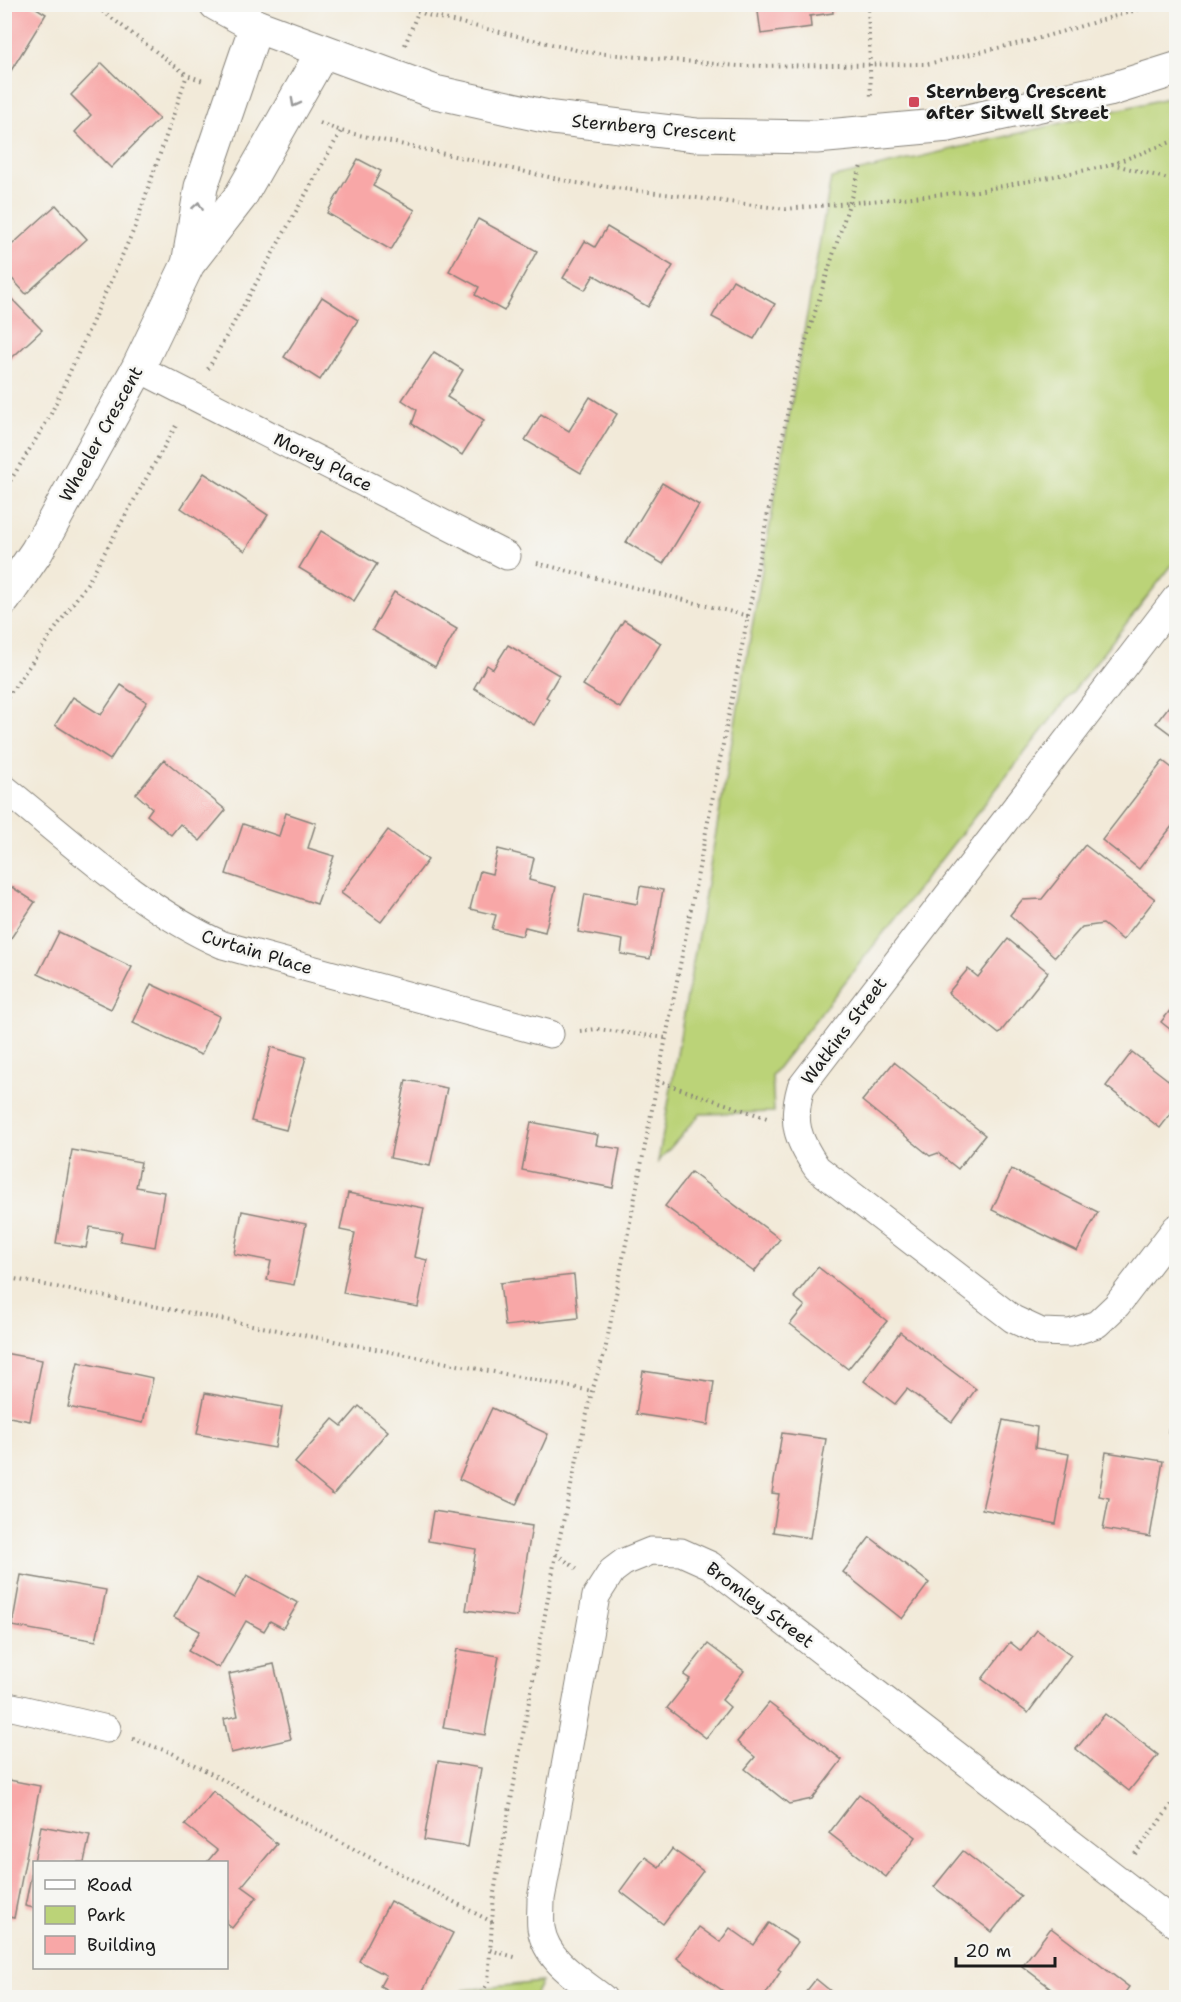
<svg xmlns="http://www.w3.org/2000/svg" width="1181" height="2002" viewBox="0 0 1181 2002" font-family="'Shantell Sans',sans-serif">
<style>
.green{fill:#bbd378;stroke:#6c784a;stroke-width:1.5}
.building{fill:#f8a7a7}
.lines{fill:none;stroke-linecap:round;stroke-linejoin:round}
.minor-casing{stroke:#87837a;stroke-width:29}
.tertiary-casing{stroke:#87837a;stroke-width:35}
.path{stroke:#87837a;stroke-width:4;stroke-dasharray:1.5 4.5;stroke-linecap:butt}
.minor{stroke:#fff;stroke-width:27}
.tertiary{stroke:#fff;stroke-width:33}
.oneway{stroke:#999}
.poi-dot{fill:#d1495b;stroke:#f6f6f2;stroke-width:2}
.labels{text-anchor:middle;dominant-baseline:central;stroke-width:5;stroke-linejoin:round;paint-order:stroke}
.poi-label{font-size:18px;font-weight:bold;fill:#1c1c1c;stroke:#f6f6f2;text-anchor:start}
.street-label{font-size:18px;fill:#1c1c1c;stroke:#f6f6f2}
</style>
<rect width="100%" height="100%" fill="#f6f6f2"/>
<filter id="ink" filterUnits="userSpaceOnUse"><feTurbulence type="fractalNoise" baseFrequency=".0167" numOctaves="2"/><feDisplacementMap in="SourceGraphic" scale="12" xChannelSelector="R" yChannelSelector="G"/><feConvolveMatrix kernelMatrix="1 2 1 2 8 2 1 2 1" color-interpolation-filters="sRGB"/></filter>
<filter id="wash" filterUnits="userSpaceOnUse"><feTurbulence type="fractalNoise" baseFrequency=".008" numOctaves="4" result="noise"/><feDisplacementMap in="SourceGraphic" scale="24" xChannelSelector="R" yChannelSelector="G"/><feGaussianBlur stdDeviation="1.35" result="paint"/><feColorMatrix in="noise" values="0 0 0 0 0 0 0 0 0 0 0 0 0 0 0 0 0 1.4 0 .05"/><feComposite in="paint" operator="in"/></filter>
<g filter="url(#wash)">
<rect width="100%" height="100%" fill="#f2ead9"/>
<!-- green -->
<g class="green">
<polygon points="1176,96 1176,560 772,1075 774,1112 700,1114 658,1162 831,178"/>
<polygon points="542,1982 534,1997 459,1997 464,1990"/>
</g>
<g id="blocks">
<!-- building -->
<g class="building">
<polygon points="4,4 30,4 46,14 4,82"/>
<polygon points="757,4 832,4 833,13 810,16 811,27 761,34"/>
<polygon points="102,63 159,119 111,168 75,132 91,115 71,95"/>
<polygon points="358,159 381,171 373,186 415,210 391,250 327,213"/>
<polygon points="56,205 87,239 26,294 4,270 4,252"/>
<polygon points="478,219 537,251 504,311 475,295 479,287 449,271"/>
<polygon points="607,227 673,266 648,307 594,275 585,290 563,278 585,241 595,247"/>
<polygon points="733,280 775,304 754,339 712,317"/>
<polygon points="9,296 42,330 4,365 4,300"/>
<polygon points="322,297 358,320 320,380 284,357"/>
<polygon points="434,352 463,370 447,397 484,420 462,455 412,424 417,410 402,400"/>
<polygon points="590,397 617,414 581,473 525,440 541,414 569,431"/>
<polygon points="204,473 268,515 245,551 181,508"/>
<polygon points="662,483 699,505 663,564 626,542"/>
<polygon points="321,531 377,564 354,601 299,568"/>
<polygon points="394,592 457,629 435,667 372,630"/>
<polygon points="624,620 661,643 620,708 583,685"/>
<polygon points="508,645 559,675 546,697 549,699 534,725 474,688 487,665 493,669"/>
<polygon points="121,685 147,702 110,760 55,725 73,697 101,715"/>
<polygon points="1176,697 1176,738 1156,723"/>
<polygon points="164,760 226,810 200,841 180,824 171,835 147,815 152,808 136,794"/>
<polygon points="1163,761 1176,771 1176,821 1139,869 1102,840"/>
<polygon points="286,813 316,823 308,848 334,856 317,904 226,874 243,824 279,836"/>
<polygon points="388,830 428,860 381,922 341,893"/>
<polygon points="1085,845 1155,899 1123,940 1103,924 1082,927 1055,957 1010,915 1022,900 1042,899"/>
<polygon points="498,849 534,858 529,880 556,887 545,932 525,927 522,936 492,929 496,915 470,909 480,871 492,874"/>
<polygon points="4,882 35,902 9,941 4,938"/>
<polygon points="640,886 663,890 650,959 621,954 623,940 578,932 585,894 637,904"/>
<polygon points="59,932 132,967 111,1009 38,974"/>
<polygon points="1008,939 1048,972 999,1034 948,993 968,969 978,977"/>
<polygon points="151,984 219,1016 201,1055 133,1023"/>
<polygon points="1176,1003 1176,1034 1161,1022"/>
<polygon points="271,1047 306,1057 286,1130 251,1121"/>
<polygon points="1132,1052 1176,1086 1176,1107 1160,1128 1106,1086"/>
<polygon points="894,1062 985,1135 958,1169 938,1153 930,1156 862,1101"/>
<polygon points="406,1080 447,1088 430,1166 390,1158"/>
<polygon points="531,1122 598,1135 596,1145 620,1149 613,1188 522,1170"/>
<polygon points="72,1150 141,1162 136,1187 164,1192 155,1247 120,1241 122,1232 90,1227 86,1248 56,1243"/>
<polygon points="1011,1169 1098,1212 1077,1251 992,1210"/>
<polygon points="691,1172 780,1239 754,1272 665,1206"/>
<polygon points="348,1193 424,1208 414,1257 427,1260 418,1307 343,1293 355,1233 340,1230"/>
<polygon points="242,1211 306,1224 294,1285 267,1280 271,1261 234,1254"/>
<polygon points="818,1267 887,1321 848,1369 790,1324 805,1306 794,1297"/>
<polygon points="574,1275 578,1318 505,1326 500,1283"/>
<polygon points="900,1332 976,1389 952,1422 907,1389 895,1404 864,1381"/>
<polygon points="4,1353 42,1360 30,1421 4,1416"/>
<polygon points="78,1362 153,1378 143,1423 68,1407"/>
<polygon points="643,1371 714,1382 708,1425 636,1414"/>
<polygon points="1175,1383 1176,1383 1176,1433 1168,1432"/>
<polygon points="205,1393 282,1407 275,1448 197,1434"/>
<polygon points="359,1406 388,1431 333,1495 295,1463 333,1419 342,1426"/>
<polygon points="492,1408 548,1434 516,1505 459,1479"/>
<polygon points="1003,1420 1037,1427 1035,1448 1069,1454 1056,1524 982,1509"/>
<polygon points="782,1433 826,1439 810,1538 773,1532 779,1494 772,1493"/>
<polygon points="1106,1452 1163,1461 1150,1537 1103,1529 1109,1498 1099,1496"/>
<polygon points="433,1511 532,1526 517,1617 466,1610 476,1549 428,1541"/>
<polygon points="870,1537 929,1583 902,1619 843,1572"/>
<polygon points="21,1575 106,1590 96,1641 12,1626"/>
<polygon points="247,1575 298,1603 283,1628 270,1621 264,1631 246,1621 219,1668 188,1651 200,1631 174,1617 197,1577 234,1598"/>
<polygon points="1037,1630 1071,1655 1028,1713 982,1679 1010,1642 1021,1651"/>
<polygon points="708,1644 744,1671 722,1700 730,1707 706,1738 667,1708 690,1679 684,1675"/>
<polygon points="457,1649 499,1656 485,1735 443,1728"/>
<polygon points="274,1664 291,1739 231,1753 224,1719 238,1716 229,1674"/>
<polygon points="769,1703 842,1760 812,1799 789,1804 745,1769 755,1757 737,1742"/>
<polygon points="1105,1714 1158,1755 1129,1791 1076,1749"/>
<polygon points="438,1761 481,1768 468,1847 424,1840"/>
<polygon points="4,1779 40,1786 14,1918 4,1916"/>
<polygon points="213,1791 277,1844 242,1886 257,1897 232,1928 226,1923 226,1862 207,1862 217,1850 185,1825"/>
<polygon points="859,1794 916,1837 886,1877 829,1833"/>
<polygon points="41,1826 90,1835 84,1862 34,1862 34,1908 25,1906"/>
<polygon points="672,1849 703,1871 663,1924 620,1891 645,1857 659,1867"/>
<polygon points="963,1851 1021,1896 992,1932 934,1887"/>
<polygon points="390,1901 453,1933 419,1998 403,1998 380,1986 386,1975 359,1961"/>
<polygon points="769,1923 798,1942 778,1969 781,1971 763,1998 733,1998 677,1958 699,1927 720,1942 730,1928 754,1945"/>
<polygon points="1051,1928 1129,1987 1121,1998 1064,1998 1022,1966"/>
<polygon points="816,1979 839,1998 801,1998"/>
</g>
</g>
</g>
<g filter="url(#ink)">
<use href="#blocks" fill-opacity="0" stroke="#87837a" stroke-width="1.5"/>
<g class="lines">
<!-- minor casing -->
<g class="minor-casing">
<g id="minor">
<polyline points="138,368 507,556"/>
<path d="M 1176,598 L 801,1087 C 791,1122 797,1139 817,1168 L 1013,1319 L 1041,1332 L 1070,1333 L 1097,1324 L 1117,1305 L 1176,1228"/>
<path d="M 4,788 C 73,843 143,910 223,945 L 550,1034"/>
<polyline points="4,1705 107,1729"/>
<path d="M 603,1998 C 579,1979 546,1961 541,1928 C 540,1919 541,1909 541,1899 L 596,1596 L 612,1571 L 624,1562 L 651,1551 L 681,1552 L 710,1565 L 1176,1924"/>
</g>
</g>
<!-- tertiary casing -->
<g class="tertiary-casing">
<g id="tertiary">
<polyline points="216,4 256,26 435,92 553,118 696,135 816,137 949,125 1109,90 1176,69"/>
<polyline points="189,259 201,187 256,26"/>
<polyline points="4,599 37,551 138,368 188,264 240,197 323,51"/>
</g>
</g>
<!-- path -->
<g class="path">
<polyline points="93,4 187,75 203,81"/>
<polyline points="401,4 427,15 585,52 738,66 927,64 1033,40 1157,4"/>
<polyline points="868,4 871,100"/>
<polyline points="405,45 418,12"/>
<polyline points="320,123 341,131 576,183 786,209 977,191 1107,166 1176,140"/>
<polyline points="1112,164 1176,181"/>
<polyline points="208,369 341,131"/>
<polyline points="4,491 50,416 135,227 187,75"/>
<polyline points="537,563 748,616"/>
<polyline points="4,702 88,582 178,422"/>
<polyline points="580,1031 597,1029 666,1038"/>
<polyline points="657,1081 767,1118"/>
<polyline points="4,1277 592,1391"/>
<polyline points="556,1554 577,1569"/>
<polyline points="133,1739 172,1753 492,1922"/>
<polyline points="1135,1854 1176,1799"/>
<polyline points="490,1950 518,1958"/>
<polyline points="479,1998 488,1982 494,1893 556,1554 592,1391 605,1351 794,379 861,166"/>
</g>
<!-- minor -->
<use href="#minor" class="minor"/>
<!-- tertiary -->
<use href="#tertiary" class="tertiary"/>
</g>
<!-- one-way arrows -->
<defs><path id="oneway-chevron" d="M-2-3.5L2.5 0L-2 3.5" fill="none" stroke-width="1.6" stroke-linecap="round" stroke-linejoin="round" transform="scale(1.5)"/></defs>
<g class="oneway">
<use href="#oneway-chevron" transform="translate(295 103) rotate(118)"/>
<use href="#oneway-chevron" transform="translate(198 206) rotate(-81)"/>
</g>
</g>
<!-- markers -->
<rect class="poi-dot" x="908" y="96" width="12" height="12" rx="3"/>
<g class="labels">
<!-- poi labels -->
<g class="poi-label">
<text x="926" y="92">Sternberg Crescent<tspan x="926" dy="21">after Sitwell Street</tspan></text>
</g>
<!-- street labels -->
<g class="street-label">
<text transform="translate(654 128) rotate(5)">Sternberg Crescent</text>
<text transform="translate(101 434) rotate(-61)">Wheeler Crescent</text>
<text transform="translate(323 462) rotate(27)">Morey Place</text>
<text transform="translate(257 952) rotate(17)">Curtain Place</text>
<text transform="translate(844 1031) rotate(-53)">Watkins Street</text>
<text transform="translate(760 1605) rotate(37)">Bromley Street</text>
</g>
</g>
<!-- margin -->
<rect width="1181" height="2002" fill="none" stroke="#f6f6f2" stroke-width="24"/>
<!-- legend -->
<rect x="33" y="1861" width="195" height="108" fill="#f6f6f2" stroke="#9f9f9c" stroke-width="1.5"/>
<rect x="45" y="1880" width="30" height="9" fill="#ffffff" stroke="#9f9f9c" stroke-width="1.5"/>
<text x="87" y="1891" font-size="18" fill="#1c1c1c">Road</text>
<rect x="45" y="1906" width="30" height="18" fill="#bbd378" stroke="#9f9f9c" stroke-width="1.5"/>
<text x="87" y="1921" font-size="18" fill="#1c1c1c">Park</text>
<rect x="45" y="1936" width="30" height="18" fill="#f8a7a7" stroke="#9f9f9c" stroke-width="1.5"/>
<text x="87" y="1951" font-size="18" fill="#1c1c1c">Building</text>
<!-- scale -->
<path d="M956 1957v9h99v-9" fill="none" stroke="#1c1c1c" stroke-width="3"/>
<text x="965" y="1957" font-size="18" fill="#1c1c1c" stroke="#f6f6f2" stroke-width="4.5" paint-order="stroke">20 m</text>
</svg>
